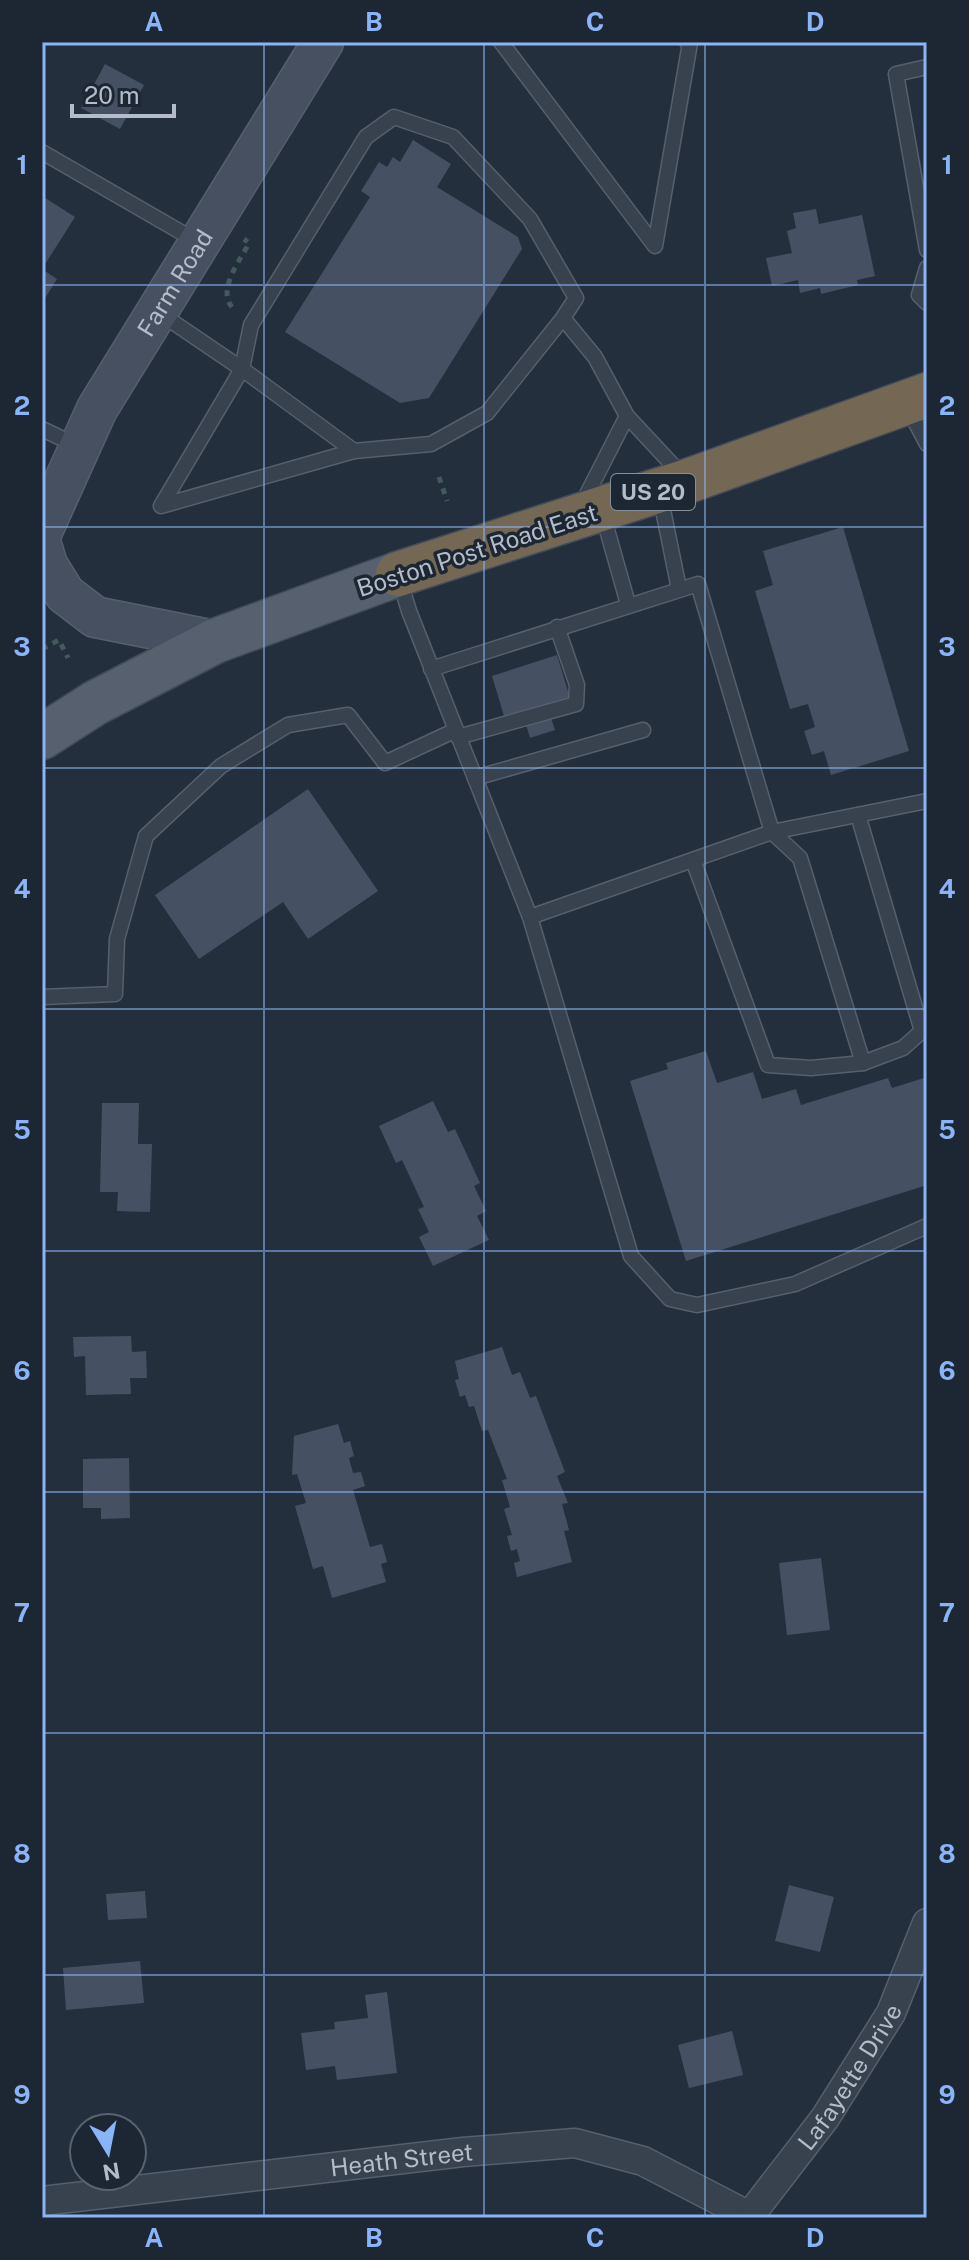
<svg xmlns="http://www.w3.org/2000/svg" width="969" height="2260" viewBox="0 0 969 2260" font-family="'Public Sans',sans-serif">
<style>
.building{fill:#455162}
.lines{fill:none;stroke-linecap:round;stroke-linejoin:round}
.lane-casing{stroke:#565f6c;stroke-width:17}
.street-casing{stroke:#565f6c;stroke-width:31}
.secondary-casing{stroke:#565f6c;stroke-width:43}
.primary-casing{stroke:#414a57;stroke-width:47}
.highway-casing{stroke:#434c59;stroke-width:47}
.path{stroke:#44595c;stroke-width:5;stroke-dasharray:6 6;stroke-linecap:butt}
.lane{stroke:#38414e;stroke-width:14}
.street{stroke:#38414e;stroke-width:28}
.secondary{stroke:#465061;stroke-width:40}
.primary{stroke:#56606e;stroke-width:44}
.highway{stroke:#746855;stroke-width:44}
.grid{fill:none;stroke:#8ab4f8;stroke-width:2;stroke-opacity:0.55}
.labels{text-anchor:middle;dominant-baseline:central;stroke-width:7;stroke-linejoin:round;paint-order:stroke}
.shield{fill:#1d2633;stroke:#878f9c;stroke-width:2}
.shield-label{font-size:22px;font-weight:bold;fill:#b4bcc9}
.street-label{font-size:24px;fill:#b4bcc9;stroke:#1d2633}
.neatline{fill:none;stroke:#8ab4f8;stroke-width:3}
.grid-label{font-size:26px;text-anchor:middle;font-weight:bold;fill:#8ab4f8}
</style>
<rect width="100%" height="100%" fill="#242f3e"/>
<!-- building -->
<g class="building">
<polygon points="105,64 144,85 120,129 81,108"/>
<polygon points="413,140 451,164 437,187 518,237 522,249 429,398 400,403 285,332 370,197 361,191 379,162 387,167 393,157 400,162"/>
<polygon points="42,196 75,217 42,269 57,279 42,303"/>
<polygon points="816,209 819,224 862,215 875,276 857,280 858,285 821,294 820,288 800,293 798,280 772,286 766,258 792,253 787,231 796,228 793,213"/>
<polygon points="843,527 909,751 831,775 824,751 812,755 804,731 815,727 808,704 790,709 755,591 773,585 763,551"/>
<polygon points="557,655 570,698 547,706 555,730 530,738 522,711 504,716 492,676"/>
<polygon points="308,789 378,891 308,939 283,902 199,959 155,895"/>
<polygon points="706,1051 717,1083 753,1072 762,1099 796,1089 801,1105 888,1078 892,1088 927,1077 927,1185 686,1261 630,1081 668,1069 666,1063"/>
<polygon points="433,1101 448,1132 455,1129 480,1183 474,1186 486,1211 477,1216 489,1240 433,1266 419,1237 429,1232 418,1209 424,1207 402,1160 396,1163 379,1126"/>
<polygon points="102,1103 139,1103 138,1144 152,1144 150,1212 117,1211 118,1192 100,1192"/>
<polygon points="131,1336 132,1352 146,1351 147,1378 130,1378 131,1394 86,1395 85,1356 74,1357 73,1337"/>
<polygon points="502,1347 512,1375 520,1372 530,1398 536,1396 565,1472 557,1476 568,1503 562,1504 569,1530 564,1531 572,1562 517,1577 514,1563 520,1561 517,1549 511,1551 507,1536 512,1535 504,1509 510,1507 502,1480 507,1479 488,1430 482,1431 474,1406 469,1407 465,1395 460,1397 455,1380 459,1379 455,1361"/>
<polygon points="338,1424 344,1443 350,1441 354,1456 349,1458 353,1473 361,1472 365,1486 353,1490 370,1547 382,1544 387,1562 381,1564 386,1582 332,1598 323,1566 313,1569 295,1506 306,1503 297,1474 292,1475 294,1436"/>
<polygon points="129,1458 130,1518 101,1519 101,1508 83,1508 83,1459"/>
<polygon points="821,1558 830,1630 787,1635 779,1563"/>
<polygon points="789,1885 834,1897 820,1952 775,1941"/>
<polygon points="145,1891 147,1918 108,1920 106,1894"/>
<polygon points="140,1961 144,2003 66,2010 63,1968"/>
<polygon points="387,1992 397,2073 337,2080 335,2066 306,2070 301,2033 335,2029 334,2022 368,2018 365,1995"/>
<polygon points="732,2031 743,2075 689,2088 678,2045"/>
</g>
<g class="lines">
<!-- lane casing -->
<g class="lane-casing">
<g id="lane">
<polyline points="501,42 655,246 690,43 687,42"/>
<polyline points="927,67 896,74 927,250"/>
<polyline points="42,152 198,242"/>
<polyline points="927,268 919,295 927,303"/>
<polyline points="158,312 242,369 354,451"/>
<polyline points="563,318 487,413 431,444 354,451 161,506 242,369 251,325 366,137 394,117 453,137 530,219 576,298 563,318 595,357 627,416"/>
<polyline points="907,406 927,444"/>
<polyline points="42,429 78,446"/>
<polyline points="660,495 679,589"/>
<polyline points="582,504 627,416 682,475"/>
<polyline points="602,512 628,604"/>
<polyline points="399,578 409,611 530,917 772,832 698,584 431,669"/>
<polyline points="458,737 576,704 577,685 557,627"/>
<polyline points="475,778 643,730"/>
<polyline points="858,815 922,1031 903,1048 863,1063"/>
<polyline points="772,832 927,801"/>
<polyline points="693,860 768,1065 811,1068 863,1063 800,858 772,832"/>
<polyline points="530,917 631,1256 670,1299 697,1305 795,1284 927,1226"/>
<polyline points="42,997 115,994 117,939 146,836 221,766 288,725 348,715 385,763 456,730"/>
</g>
</g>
<!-- street casing -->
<g class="street-casing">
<g id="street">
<path id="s1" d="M 42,2201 L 463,2152 L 575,2143 L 643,2161 L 749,2216"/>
<path id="s2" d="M 748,2218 L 825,2118 L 891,2013 L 927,1923"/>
</g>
</g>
<!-- secondary casing -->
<g class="secondary-casing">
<g id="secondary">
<path id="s3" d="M 42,531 L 97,409 L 323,42"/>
<polyline points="42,548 47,565 65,594 95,617 215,641"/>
</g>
</g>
<!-- primary casing -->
<g class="primary-casing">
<polyline id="primary" points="42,737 95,703 215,641 398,574"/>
</g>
<!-- highway casing -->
<g class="highway-casing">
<polyline id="highway" points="398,574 688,481 927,395"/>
</g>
<!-- path -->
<g class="path">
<path d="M 232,307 C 217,289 240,261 249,243 L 244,239"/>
<polyline points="439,477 447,501"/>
<polyline points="42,649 59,640 68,658"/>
</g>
<!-- lane -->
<use href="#lane" class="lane"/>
<!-- street -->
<use href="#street" class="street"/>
<!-- secondary -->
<use href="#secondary" class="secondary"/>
<!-- primary -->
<use href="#primary" class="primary"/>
<!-- highway -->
<use href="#highway" class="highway"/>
</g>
<!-- grid -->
<path class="grid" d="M 264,42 L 264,2218M 484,42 L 484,2218M 705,42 L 705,2218M 42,285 L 927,285M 42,527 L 927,527M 42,768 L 927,768M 42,1009 L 927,1009M 42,1251 L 927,1251M 42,1492 L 927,1492M 42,1733 L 927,1733M 42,1975 L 927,1975"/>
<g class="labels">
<!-- shield labels -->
<rect class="shield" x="611" y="474" width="84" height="36" rx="6"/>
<g class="shield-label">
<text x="653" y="492">US 20</text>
</g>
<!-- street labels -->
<g class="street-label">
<text stroke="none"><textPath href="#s3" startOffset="282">Farm Road</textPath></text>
<text transform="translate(477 550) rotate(-18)">Boston Post Road East</text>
<text stroke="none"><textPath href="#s2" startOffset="174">Lafayette Drive</textPath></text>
<text stroke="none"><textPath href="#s1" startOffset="362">Heath Street</textPath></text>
</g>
</g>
<!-- border -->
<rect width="969" height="2260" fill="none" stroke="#1d2633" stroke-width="88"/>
<!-- north arrow -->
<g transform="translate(108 2152) rotate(170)"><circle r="38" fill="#1d2633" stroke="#59626f" stroke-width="2"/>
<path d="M0-6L14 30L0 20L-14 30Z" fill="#8ab4f8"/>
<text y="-12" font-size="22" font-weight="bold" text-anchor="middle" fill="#b4bcc9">N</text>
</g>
<!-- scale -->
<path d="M72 104v12h102v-12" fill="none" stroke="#b4bcc9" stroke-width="4"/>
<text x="84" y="104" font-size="24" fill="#b4bcc9" stroke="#1d2633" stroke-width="6" paint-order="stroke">20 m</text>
<rect x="44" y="44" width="881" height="2172" class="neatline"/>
<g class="grid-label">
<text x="154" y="31">A</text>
<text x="374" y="31">B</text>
<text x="595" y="31">C</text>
<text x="815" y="31">D</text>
<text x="22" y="174">1</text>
<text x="947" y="174">1</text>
<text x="22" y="415">2</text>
<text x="947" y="415">2</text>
<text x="22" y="656">3</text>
<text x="947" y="656">3</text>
<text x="22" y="898">4</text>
<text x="947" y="898">4</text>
<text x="22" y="1139">5</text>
<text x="947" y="1139">5</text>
<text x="22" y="1380">6</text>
<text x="947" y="1380">6</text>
<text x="22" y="1622">7</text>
<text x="947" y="1622">7</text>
<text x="22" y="1863">8</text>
<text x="947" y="1863">8</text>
<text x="22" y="2104">9</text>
<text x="947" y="2104">9</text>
<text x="154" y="2247">A</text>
<text x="374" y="2247">B</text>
<text x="595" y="2247">C</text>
<text x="815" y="2247">D</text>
</g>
</svg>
